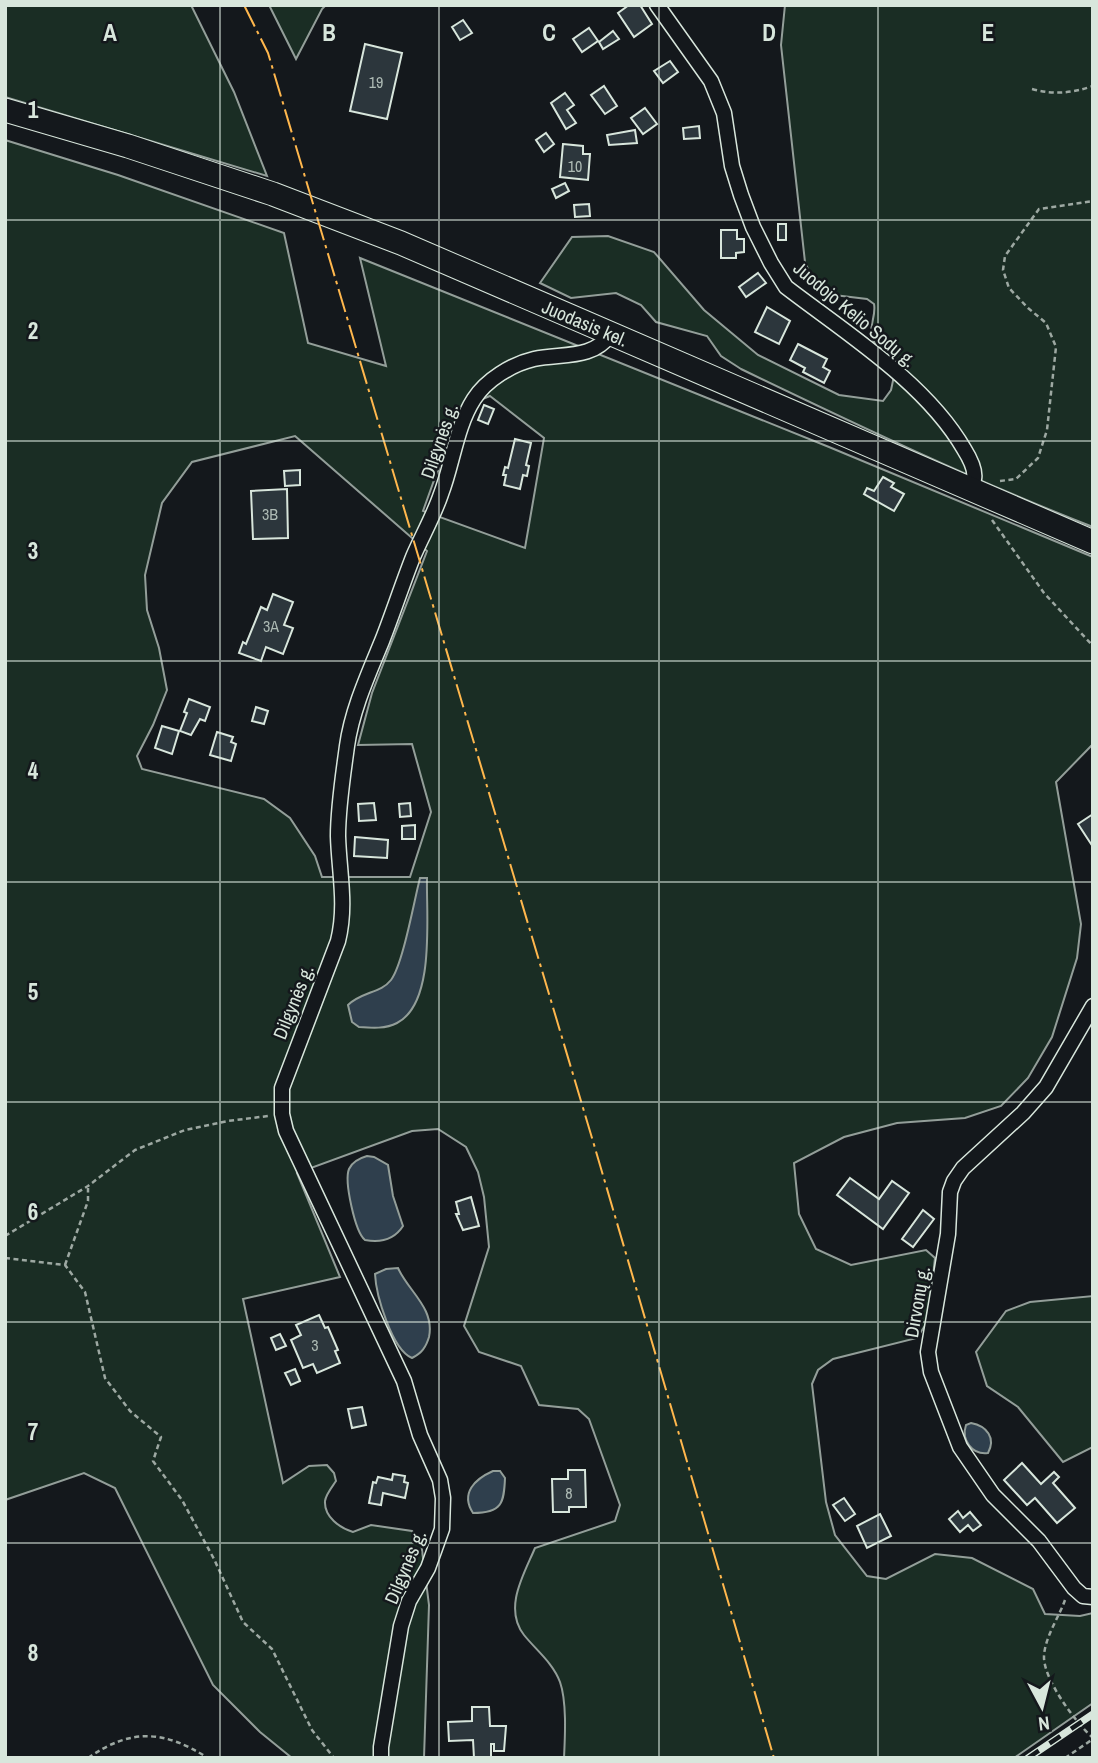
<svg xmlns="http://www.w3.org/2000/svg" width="1098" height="1763" viewBox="0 0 1098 1763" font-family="'Archivo Narrow',sans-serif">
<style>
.green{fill:#1a2d24;stroke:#939e99;stroke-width:2;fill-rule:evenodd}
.water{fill:#2f3f4d;stroke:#939e99;stroke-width:2}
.building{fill:#2c363c;stroke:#d8e6dc;stroke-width:2}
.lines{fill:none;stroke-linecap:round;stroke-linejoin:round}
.minor-casing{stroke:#d8e6dc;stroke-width:17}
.primary-casing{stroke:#d8e6dc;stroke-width:25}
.path{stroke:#9da8a2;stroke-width:2.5;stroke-dasharray:5 3.5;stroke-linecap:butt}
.minor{stroke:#14181c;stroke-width:14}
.primary{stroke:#14181c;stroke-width:23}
.rail-casing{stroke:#d8e6dc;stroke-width:7}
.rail{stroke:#14181c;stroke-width:4.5;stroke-dasharray:13;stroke-linecap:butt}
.power{stroke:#ffb74d;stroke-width:2;stroke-dasharray:24 5 3.5 5;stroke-linecap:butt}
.grid{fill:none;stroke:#d8e6dc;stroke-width:2;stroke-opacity:0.55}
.labels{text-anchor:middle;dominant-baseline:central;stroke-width:5;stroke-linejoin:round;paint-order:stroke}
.number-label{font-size:16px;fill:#adbab4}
.street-label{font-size:19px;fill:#d8e6dc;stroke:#14181c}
.grid-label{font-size:23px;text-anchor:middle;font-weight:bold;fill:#d8e6dc;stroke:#14181c;stroke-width:5;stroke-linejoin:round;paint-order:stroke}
</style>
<rect width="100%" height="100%" fill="#14181c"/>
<!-- green -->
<g class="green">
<polygon points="5,5 191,5 234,92 267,176 5,97"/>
<polygon points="269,5 326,5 322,9 296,59"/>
<path d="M 785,5 L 1093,5 L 1093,527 C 973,480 857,425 741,369 L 721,356 L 707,336 L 656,322 L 641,305 L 616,293 L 571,298 L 540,283 L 572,237 L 608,236 L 654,252 L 704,310 L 758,355 L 839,395 L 883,401 L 891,390 L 897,362 C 889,355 871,345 871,333 C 871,322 876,314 874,304 L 867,299 L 834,295 L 816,288 L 805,262 L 781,45 Z"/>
<path d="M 5,140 L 118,175 L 284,233 L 308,343 L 386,366 L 360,258 L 829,447 L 1093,557 L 1093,744 L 1056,782 L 1081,924 L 1077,958 L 1052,1037 L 1028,1078 L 1001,1106 L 965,1118 L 897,1123 L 844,1137 L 794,1163 L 799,1214 L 816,1249 L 851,1265 L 926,1250 L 935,1258 L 928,1321 L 917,1338 L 833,1359 L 818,1370 L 812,1384 L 826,1502 L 835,1535 L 867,1576 L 886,1579 L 935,1554 L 972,1558 L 1033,1589 L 1045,1614 L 1080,1616 L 1093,1613 L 1093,1703 L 1014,1758 L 564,1758 C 565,1737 567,1702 560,1682 C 553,1663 536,1650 524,1635 C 503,1608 524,1574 535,1548 L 615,1521 L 620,1505 L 589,1419 L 578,1409 L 539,1405 L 521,1366 L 479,1352 L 464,1326 L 489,1247 L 484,1197 L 478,1172 L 466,1147 L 438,1129 L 412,1131 L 297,1173 L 340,1277 L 243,1299 L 283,1483 L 309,1466 L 327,1465 L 334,1473 L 336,1481 C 332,1487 326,1494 325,1501 C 324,1517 340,1528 353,1532 L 371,1525 L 412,1531 L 421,1542 L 429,1605 L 424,1758 L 292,1758 L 260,1732 L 213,1685 L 115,1488 L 84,1473 L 5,1500 ZM 490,396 L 544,438 L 525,548 L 423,511 L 460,408 ZM 295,436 L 427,551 L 372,693 L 358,745 L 412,744 L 431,812 L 410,877 L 322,877 L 315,856 L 290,818 L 264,799 L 142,769 L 137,756 L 153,725 L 167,690 L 159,648 L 147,610 L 145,575 L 162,503 L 192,462 Z"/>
<polygon points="1093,1296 1093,1447 1063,1462 1018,1407 987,1386 976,1352 1006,1311 1030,1302"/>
</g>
<!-- water -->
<g class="water">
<path d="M 420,878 L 427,878 C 426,915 436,1003 397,1023 C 386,1029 372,1028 359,1027 L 352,1022 L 348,1005 C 361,992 381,993 391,980 C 403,964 414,901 420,878 Z"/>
<path d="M 367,1156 L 374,1157 L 388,1165 L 393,1196 L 403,1226 C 394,1240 381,1243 365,1240 C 355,1232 344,1181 349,1169 C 352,1162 360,1158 367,1156 Z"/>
<path d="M 398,1268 C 408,1291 435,1308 429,1337 C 426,1347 422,1353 412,1358 C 392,1350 376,1295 375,1274 L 386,1269 Z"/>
<path d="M 971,1423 C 987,1426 996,1438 988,1453 C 972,1455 961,1440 966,1425 Z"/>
<path d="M 493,1471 L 500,1471 L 505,1478 C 504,1503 502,1513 473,1513 C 460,1493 475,1479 493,1471 Z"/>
</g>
<!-- building -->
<g class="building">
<polygon points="629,5 640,5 652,24 634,37 618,13"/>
<polygon points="463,20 472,33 460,40 452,27"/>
<polygon points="589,28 598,41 582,52 573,39"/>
<polygon points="613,31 619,39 603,49 599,42"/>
<polygon points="365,44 402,53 387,119 350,111"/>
<polygon points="670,61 678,72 663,83 654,71"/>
<polygon points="604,86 617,106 605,114 591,95"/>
<polygon points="565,93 574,105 567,110 576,123 566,129 551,103"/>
<polygon points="645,108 657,124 643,134 631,118"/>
<polygon points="699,126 700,138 684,139 683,128"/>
<polygon points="635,130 637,143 609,145 607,135"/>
<polygon points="546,133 554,144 544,152 536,140"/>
<polygon points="563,144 583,146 583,154 590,154 588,180 560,177"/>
<polygon points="565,183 569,191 556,198 552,189"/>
<polygon points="589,204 590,216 575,217 574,205"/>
<rect x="778" y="224" width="8" height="16"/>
<polygon points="721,230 737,230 737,239 744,239 744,252 736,253 736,258 721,258"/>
<polygon points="758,273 766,283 746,297 739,287"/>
<polygon points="767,307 790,321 779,344 755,332"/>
<polygon points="798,344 827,359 823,367 830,371 824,383 803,372 805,368 790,360"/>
<polygon points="484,405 494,409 488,424 478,420"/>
<polygon points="515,439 531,443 526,465 529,466 527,476 523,475 520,489 504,485 506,475 503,475 505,467 508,468"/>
<polygon points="300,470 300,485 285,486 284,471"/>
<polygon points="883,477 894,483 891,487 904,494 894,511 864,494 867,488 874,491"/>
<polygon points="287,489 288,538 253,539 251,491"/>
<polygon points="273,594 293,602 284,625 293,628 283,654 266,647 261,661 239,653 243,642 246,644 261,607 267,610"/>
<polygon points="189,699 210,707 205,721 200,719 191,735 180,731 187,713 184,712"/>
<polygon points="256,707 268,711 264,724 252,721"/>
<polygon points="162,726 179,731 172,754 155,748"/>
<polygon points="217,732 233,737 231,742 236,744 231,761 210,755"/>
<polygon points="374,803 376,820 359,821 358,804"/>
<polygon points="410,803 411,816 400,817 399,804"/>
<polygon points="1093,814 1093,847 1078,824"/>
<polygon points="415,825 415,839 402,839 402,826"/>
<polygon points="355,837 388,840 387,858 354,856"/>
<polygon points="850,1178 879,1199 892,1181 909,1193 883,1229 837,1195"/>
<polygon points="471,1197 479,1226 463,1230 456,1214 459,1214 456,1202"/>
<polygon points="923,1210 934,1219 913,1247 902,1239"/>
<polygon points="319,1315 325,1328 328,1327 338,1350 335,1351 340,1363 317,1373 313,1364 303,1368 291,1340 301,1335 296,1325"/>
<polygon points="280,1334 286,1346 276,1350 271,1338"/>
<polygon points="295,1369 300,1381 291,1385 285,1373"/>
<polygon points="362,1407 366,1425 352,1428 348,1409"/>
<polygon points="1022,1463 1041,1484 1054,1472 1059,1477 1053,1483 1075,1508 1057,1523 1035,1498 1027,1505 1004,1480"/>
<polygon points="568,1470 585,1470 586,1507 569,1507 569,1512 553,1512 552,1479 568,1479"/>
<polygon points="393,1474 405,1476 404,1482 408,1483 405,1498 383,1493 381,1505 369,1503 373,1482 376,1483 378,1477 392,1480"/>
<polygon points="844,1498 855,1514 845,1521 833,1505"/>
<polygon points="958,1511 963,1518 970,1512 981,1525 973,1531 968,1525 960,1532 949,1519"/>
<polygon points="880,1514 891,1536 867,1548 857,1526"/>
<polygon points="472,1707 489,1707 490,1726 506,1726 504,1751 494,1751 494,1744 491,1744 491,1758 474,1758 473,1740 449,1741 448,1722 472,1721"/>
</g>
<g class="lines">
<!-- minor casing -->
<g class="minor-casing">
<g id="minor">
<path d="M 657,5 L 711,81 L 724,113 L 732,166 L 741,195 L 753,227 L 771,263 L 786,287 C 846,333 926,383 964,449 C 969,457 976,470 974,479 C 973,483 971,486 969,489"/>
<polyline points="1093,1006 1046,1087 1023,1113 963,1168 954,1181 950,1192 948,1234 928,1352 931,1372 960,1447 993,1495 1039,1541 1074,1588 1083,1596 1093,1597"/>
<path d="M 381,1758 L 381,1747 L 401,1626 L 409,1601 L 428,1568 L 442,1529 L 443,1498 L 440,1480 L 420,1435 L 404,1381 L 286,1131 L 282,1114 L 282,1088 L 338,941 C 347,905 339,872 338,836 C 338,807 343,776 347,746 C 352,710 368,675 382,641 C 393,613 402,585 413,557 C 422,536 434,515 441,494 C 453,463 456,427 474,399 C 486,380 512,364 534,359 C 563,353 592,360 611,334"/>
</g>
</g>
<!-- primary casing -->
<g class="primary-casing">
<polyline id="primary" points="5,110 128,146 273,194 401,243 1093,542"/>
</g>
<!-- path -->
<g class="path">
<path d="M 1032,89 C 1054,95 1072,93 1093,86"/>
<polyline points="1000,481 1016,479 1038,458 1047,430 1056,347 1046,323 1028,308 1009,288 1003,270 1005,256 1039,209 1093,201"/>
<polyline points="992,520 1044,593 1093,646"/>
<polyline points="5,1236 88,1186 135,1150 185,1130 228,1121 268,1116"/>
<polyline points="5,1258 65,1265 85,1292 105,1378 130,1411 161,1437 153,1461 182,1500 214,1559 243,1622 272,1649 312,1730 334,1758"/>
<polyline points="65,1265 88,1201 88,1188"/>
<path d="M 1065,1600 C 1059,1617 1045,1637 1044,1656 C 1043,1679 1076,1723 1093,1738"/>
<path d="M 88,1758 C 131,1728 164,1730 208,1758"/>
<polyline points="1065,1758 1093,1739"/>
</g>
<!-- minor -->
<use href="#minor" class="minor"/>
<!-- primary -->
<use href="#primary" class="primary"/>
<!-- rail casing -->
<g class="rail-casing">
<polyline id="rail" points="1028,1758 1093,1714"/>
</g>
<!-- rail -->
<use href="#rail" class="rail"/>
<!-- power -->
<polyline class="power" points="244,5 268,53 595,1148 774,1758"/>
</g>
<!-- grid -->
<path class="grid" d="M 220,5 L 220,1758M 439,5 L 439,1758M 659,5 L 659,1758M 878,5 L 878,1758M 5,220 L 1093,220M 5,441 L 1093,441M 5,661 L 1093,661M 5,882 L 1093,882M 5,1102 L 1093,1102M 5,1322 L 1093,1322M 5,1543 L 1093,1543"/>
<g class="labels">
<!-- number labels -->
<g class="number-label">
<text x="376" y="82">19</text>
<text x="575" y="166">10</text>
<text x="270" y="514">3B</text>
<text x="271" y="626">3A</text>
<text x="315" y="1345">3</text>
<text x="569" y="1493">8</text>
</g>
<!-- street labels -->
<g class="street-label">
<text transform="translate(855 314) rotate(40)">Juodojo Kelio Sodų g.</text>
<text transform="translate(585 323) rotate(23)">Juodasis kel.</text>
<text transform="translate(439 441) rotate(-71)">Dilgynės g.</text>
<text transform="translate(293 1002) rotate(-68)">Dilgynės g.</text>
<text transform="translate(917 1302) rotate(-80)">Dirvonų g.</text>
<text transform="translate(405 1567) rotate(-67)">Dilgynės g.</text>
</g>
</g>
<g class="grid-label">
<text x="110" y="41">A</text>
<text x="329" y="41">B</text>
<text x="549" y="41">C</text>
<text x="769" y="41">D</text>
<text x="988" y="41">E</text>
<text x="33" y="118">1</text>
<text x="33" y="339">2</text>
<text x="33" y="559">3</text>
<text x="33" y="779">4</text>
<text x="33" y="1000">5</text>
<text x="33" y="1220">6</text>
<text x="33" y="1440">7</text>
<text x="33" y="1661">8</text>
</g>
<!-- border -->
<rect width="1098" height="1763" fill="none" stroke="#d8e6dc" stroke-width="14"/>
<!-- north arrow -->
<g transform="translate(1042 1707) rotate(173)" stroke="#14181c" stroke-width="5" paint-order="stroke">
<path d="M0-5L12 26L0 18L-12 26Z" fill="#d8e6dc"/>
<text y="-10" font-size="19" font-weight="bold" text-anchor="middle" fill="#d8e6dc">N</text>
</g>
</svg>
